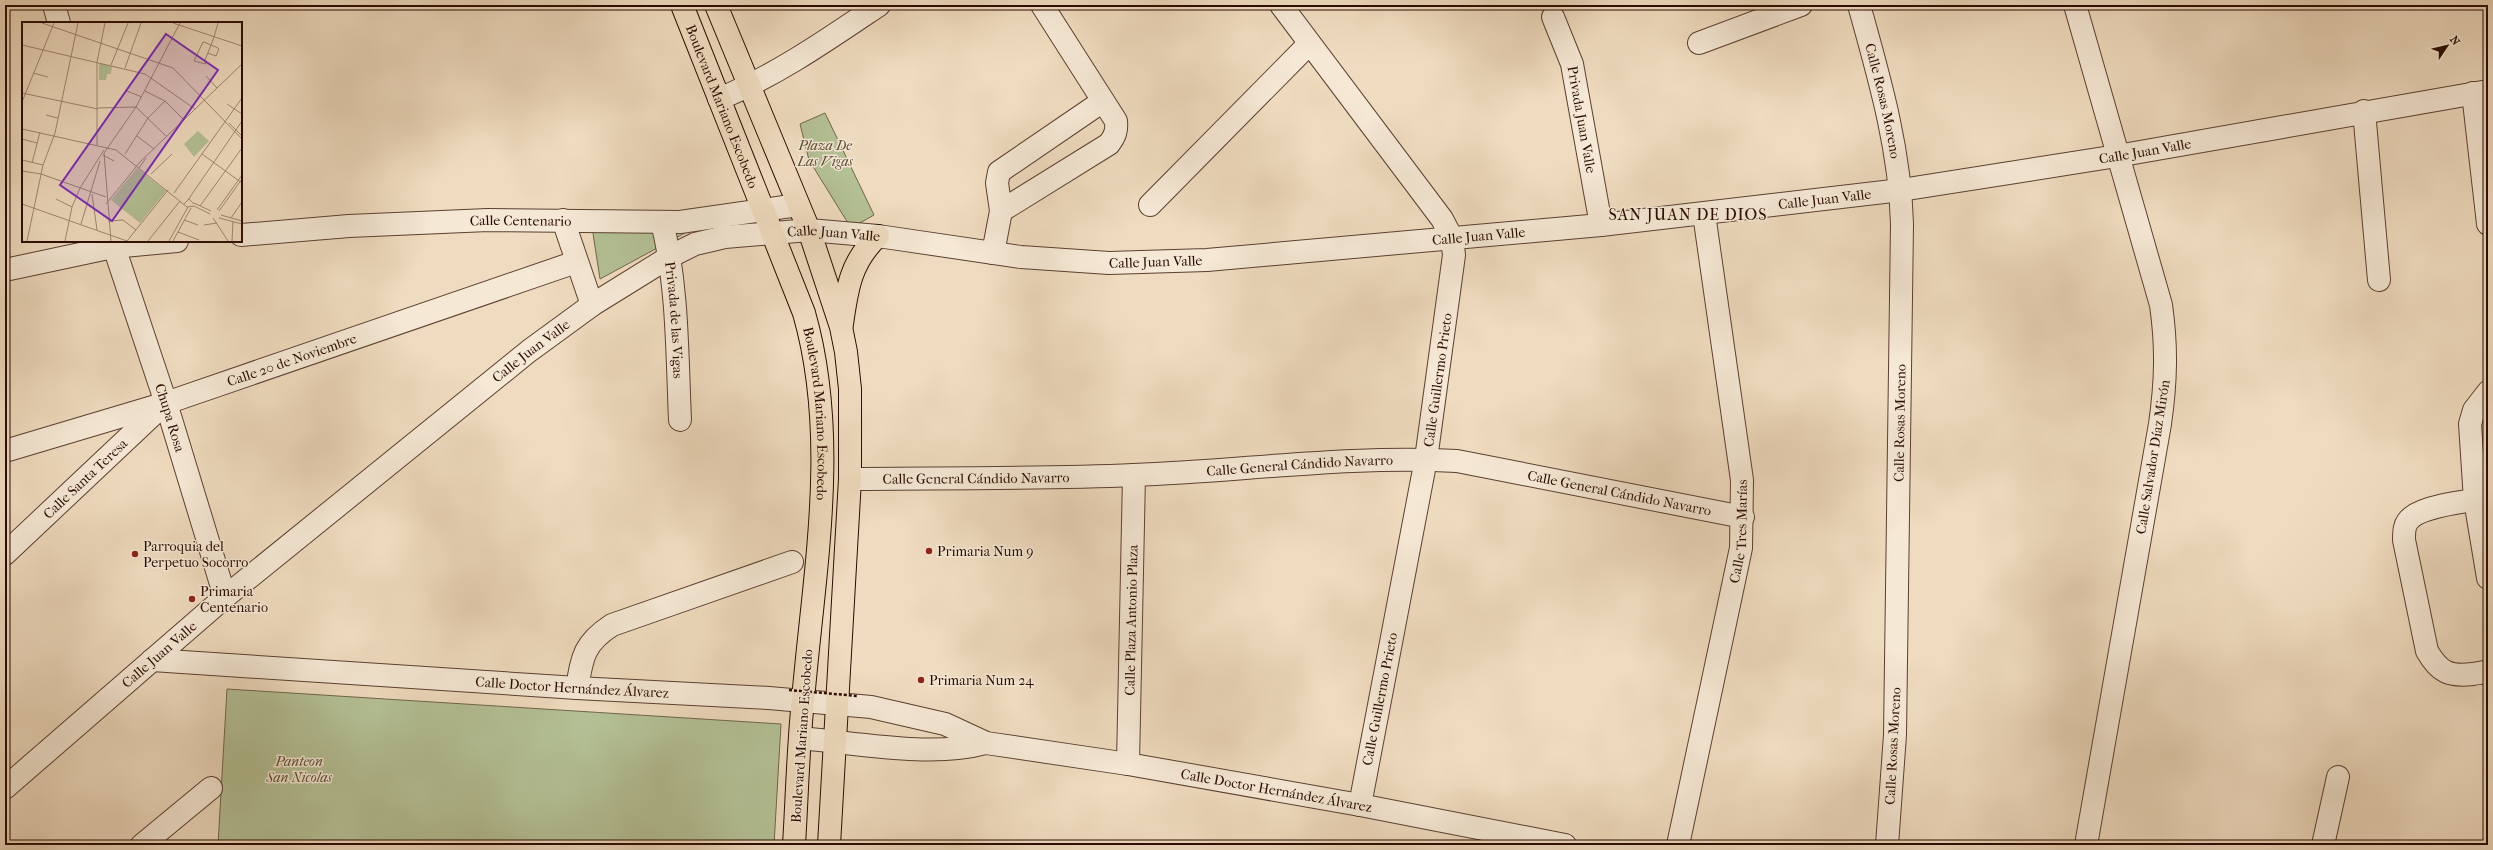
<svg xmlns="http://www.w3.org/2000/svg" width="2493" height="850" viewBox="0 0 2493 850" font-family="'IM FELL French Canon',serif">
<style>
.green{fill:#b4c196;stroke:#6f664b}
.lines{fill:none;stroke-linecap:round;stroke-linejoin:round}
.minor-casing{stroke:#5b3f30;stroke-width:24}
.major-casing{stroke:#2a0b00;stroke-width:24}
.minor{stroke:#f5e8d5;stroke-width:22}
.major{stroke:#efdbbf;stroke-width:22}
.path-bridge{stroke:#2a0b00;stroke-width:2.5;stroke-dasharray:3 2;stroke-linecap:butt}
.poi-dot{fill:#8f2418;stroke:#f5e8d5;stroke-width:1.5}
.labels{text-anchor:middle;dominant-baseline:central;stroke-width:3;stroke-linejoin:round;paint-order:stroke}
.street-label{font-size:14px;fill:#2a0b00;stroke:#f5e8d5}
.park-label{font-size:14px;font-style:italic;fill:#5a4b34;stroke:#f5e8d5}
.poi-label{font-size:14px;fill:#2a0b00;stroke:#f5e8d5;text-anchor:start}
.quarter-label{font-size:16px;letter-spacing:1px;fill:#2a0b00;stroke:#f5e8d5}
.inset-road{fill:none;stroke:#a08873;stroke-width:1}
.view{fill:#7b2cbf;fill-opacity:0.15;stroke:#7b2cbf;stroke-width:2}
.inset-edge{fill:none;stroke:#2a0b00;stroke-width:2}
</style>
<rect width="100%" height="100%" fill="#efdbbf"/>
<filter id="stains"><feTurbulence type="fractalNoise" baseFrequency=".005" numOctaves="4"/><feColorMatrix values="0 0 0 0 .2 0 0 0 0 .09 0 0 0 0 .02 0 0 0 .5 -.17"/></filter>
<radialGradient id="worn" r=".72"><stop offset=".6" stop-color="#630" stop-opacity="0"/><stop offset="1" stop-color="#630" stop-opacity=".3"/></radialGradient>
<!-- green -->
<g class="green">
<polygon points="825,113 874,215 851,228 809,160 800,124"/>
<polygon points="592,227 696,227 600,279"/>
<polygon points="227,689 781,724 774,845 218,845"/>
</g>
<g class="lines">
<!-- minor casing -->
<g class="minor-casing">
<g id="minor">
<polyline points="54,5 59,23"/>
<polyline points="1281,5 1442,219 1452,238 1454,255 1426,459 1360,805"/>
<path id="s1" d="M 1859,5 C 1879,77 1900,148 1902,224 L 1895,735 L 1887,845"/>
<path d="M 2075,5 L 2161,305 C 2167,347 2166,382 2160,424 L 2086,845"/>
<path id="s2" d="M 1553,17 L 1572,64 L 1601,225"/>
<polyline points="1699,43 1801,5"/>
<polyline points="2473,93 2488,224"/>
<path d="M 719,99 C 777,75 827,40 879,5"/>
<polyline points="2364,111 2379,280"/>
<polyline points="1150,205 1309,44"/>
<path d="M 1001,211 L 1109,144 C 1115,136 1117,131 1116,121 L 1042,5"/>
<polyline points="563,220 592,305"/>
<path id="s3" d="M 662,222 C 678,287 677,353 680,420"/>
<path id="s4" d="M 241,235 L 349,226 L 488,220 L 680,222 L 798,205"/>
<path id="s5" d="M 112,241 L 166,403 L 225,597"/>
<polyline points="993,253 1001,211 997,183 999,172 1103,101"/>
<polyline points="5,270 113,247 177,241"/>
<polyline points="2488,392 2474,410 2470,424 2475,500 2488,578"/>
<path id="s6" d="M 5,451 L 166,403 L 576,262"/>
<path id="s7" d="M 850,479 C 945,478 1040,479 1134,475 C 1242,471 1349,455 1457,461 L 1743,517"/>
<path d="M 2488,498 C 2468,501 2427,505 2412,517 C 2404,523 2404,531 2404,540 L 2427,651 C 2439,672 2449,677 2473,674 C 2478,673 2483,673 2488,671"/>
<path id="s8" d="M 5,554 L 162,406"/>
<path id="s9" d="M 152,660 L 577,688 L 769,698 L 871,707 L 945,724 L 986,743 L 1128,764 L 1360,805 L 1565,845"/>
<path d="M 577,688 C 582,657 584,643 612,625 L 792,562"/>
<path d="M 800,738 C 858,743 931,758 986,743"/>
<path id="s10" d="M 1128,764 L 1134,475"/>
<path id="s11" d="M 5,788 L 225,597 L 529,351 L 592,305 L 671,256 L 695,244 L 725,237 L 809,230 L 878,236 L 1021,257 L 1109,263 L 1207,260 L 1601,225 L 1901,190 L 2117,156 L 2488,91"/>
<polyline points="142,845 211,788"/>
<path id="s12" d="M 1678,845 L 1741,548 L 1742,480 L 1704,214"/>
<polyline points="2323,845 2338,777"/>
</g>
</g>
<!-- major casing -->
<g class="major-casing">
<g id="major">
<path id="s13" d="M 682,5 L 804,313 C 840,439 814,571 803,700 C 798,748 797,797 794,845"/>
<polyline points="716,5 809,230 841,327 846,352 850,389 850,479 829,845"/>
<path d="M 842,324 C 847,288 851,261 878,236"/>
</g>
</g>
<!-- minor -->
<use href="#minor" class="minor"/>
<!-- major -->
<use href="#major" class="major"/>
<!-- path-bridge -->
<polyline class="path-bridge" points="789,690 858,696"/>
</g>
<!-- markers -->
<g class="poi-dot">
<circle cx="929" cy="551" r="4"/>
<circle cx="135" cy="554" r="4"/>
<circle cx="192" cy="599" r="4"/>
<circle cx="921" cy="680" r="4"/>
</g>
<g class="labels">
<!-- street labels -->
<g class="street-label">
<text stroke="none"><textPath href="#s1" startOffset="99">Calle Rosas Moreno</textPath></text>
<text stroke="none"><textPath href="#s13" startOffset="109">Boulevard Mariano Escobedo</textPath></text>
<text stroke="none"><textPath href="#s2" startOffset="107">Privada Juan Valle</textPath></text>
<text stroke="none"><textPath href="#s11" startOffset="2340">Calle Juan Valle</textPath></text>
<text stroke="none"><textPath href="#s11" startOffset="2016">Calle Juan Valle</textPath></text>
<text stroke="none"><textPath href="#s4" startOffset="280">Calle Centenario</textPath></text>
<text stroke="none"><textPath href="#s11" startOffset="1020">Calle Juan Valle</textPath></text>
<text stroke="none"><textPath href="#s11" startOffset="1668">Calle Juan Valle</textPath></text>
<text stroke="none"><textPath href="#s11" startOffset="1344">Calle Juan Valle</textPath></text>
<text stroke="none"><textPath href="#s3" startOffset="99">Privada de las Vigas</textPath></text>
<text stroke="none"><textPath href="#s11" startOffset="684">Calle Juan Valle</textPath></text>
<text stroke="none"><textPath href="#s6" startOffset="301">Calle 20 de Noviembre</textPath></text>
<text transform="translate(1438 380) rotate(-82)">Calle Guillermo Prieto</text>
<text stroke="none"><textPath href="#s13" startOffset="433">Boulevard Mariano Escobedo</textPath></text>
<text stroke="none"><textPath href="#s5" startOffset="186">Chupa Rosa</textPath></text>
<text transform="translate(1900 423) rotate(-89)">Calle Rosas Moreno</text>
<text transform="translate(2153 457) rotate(-81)">Calle Salvador Díaz Mirón</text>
<text stroke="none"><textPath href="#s7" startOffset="450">Calle General Cándido Navarro</textPath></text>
<text stroke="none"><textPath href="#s7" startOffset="126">Calle General Cándido Navarro</textPath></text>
<text stroke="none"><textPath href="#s8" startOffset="110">Calle Santa Teresa</textPath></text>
<text stroke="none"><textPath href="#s7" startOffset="773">Calle General Cándido Navarro</textPath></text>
<text stroke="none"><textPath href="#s12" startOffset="320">Calle Tres Marías</textPath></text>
<text stroke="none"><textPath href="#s10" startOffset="144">Calle Plaza Antonio Plaza</textPath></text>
<text stroke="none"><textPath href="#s11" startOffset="204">Calle Juan Valle</textPath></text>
<text stroke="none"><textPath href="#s9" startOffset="421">Calle Doctor Hernández Álvarez</textPath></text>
<text transform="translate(1380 699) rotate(-79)">Calle Guillermo Prieto</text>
<text transform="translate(802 736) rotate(-86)">Boulevard Mariano Escobedo</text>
<text transform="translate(1893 746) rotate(-87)">Calle Rosas Moreno</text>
<text stroke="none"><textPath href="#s9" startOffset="1136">Calle Doctor Hernández Álvarez</textPath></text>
</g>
<!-- park labels -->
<g class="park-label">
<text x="825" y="145">Plaza De<tspan x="825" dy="16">Las Vigas</tspan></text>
<text x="299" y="761">Panteon<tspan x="299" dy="16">San Nicolas</tspan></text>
</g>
<!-- poi labels -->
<g class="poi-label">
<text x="143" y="546">Parroquia del<tspan x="143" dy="16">Perpetuo Socorro</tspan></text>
<text x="937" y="551">Primaria Num 9</text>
<text x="200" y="591">Primaria<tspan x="200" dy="16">Centenario</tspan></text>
<text x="929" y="680">Primaria Num 24</text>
</g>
<!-- quarter labels -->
<g class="quarter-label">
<text x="1688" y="214">SAN JUAN DE DIOS</text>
</g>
</g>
<!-- overview -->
<g transform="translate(22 22)">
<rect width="220" height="220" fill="#efdbbf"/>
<path d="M 77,41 L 90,44 L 89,52 L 85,52 L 84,58 L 77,58 ZM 176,109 L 187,119 L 172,135 L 162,122 ZM 115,146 L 144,169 L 118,201 L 89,178 Z" fill="#b4c196"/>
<path class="inset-road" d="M 20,1 L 151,46 L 220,117M 151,1 L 220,24M 0,23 L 123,52 L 173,87M 186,31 L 194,34 L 197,27 L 196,26 L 182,20 L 181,20 L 172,39 L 184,42 L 183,38 L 189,23 L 192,15 L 196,1M 89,43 L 106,1M 103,46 L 119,1M 11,51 L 26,55M 184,54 L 195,66M 105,69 L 120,75M 123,69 L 143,79 L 162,98M 0,71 L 76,87M 0,80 L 32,1M 205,82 L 220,92M 76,86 L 114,85 L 145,115M 24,93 L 36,96M 207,101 L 220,114M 0,107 L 94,128 L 165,185 L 172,184M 115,114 L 132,127M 0,117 L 15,121M 75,123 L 75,40 L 83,1M 103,132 L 126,96 L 143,79M 180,132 L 220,161M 81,133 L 92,139M 0,138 L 21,143M 10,141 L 18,110M 117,146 L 124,136M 0,149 L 19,152 L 84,175M 129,152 L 150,132M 152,171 L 220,76M 70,172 L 75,208M 34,177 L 50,185M 166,178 L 220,99M 172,181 L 189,189M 0,182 L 105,219M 84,182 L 118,140 L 220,42M 162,182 L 167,177 L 172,182M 172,184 L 188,192M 178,184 L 220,126M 195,188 L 220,153M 197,189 L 220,157M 199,193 L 220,199M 191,196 L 206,219M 197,196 L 220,202M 209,196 L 220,180M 162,198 L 176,203M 86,199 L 101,198 L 114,208M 59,202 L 78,139M 182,203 L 195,201M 156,210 L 177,218M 5,219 L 21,143 L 33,111 L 56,1M 43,219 L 50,185 L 58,166 L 82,128M 89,219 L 82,131 L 114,85 L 158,1M 105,219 L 146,168M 126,219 L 158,179M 147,219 L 166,185M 151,219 L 169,186M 210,219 L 211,199"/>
<path class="view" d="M 144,12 L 196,48 L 90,199 L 38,163 Z"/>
<rect width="220" height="220" class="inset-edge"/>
</g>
<!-- margin -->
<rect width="2493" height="850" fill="none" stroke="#efdbbf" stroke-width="20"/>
<rect x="6" y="6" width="2481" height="838" fill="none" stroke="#2a0b00" stroke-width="2"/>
<rect x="10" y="10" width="2473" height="830" fill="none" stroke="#2a0b00"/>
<!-- north arrow -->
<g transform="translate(2447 46) rotate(55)" stroke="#f5e8d5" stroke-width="3" paint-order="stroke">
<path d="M0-3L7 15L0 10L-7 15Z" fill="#2a0b00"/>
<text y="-6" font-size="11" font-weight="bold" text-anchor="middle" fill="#2a0b00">N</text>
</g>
<rect width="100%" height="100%" filter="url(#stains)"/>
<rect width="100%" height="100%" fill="url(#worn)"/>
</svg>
